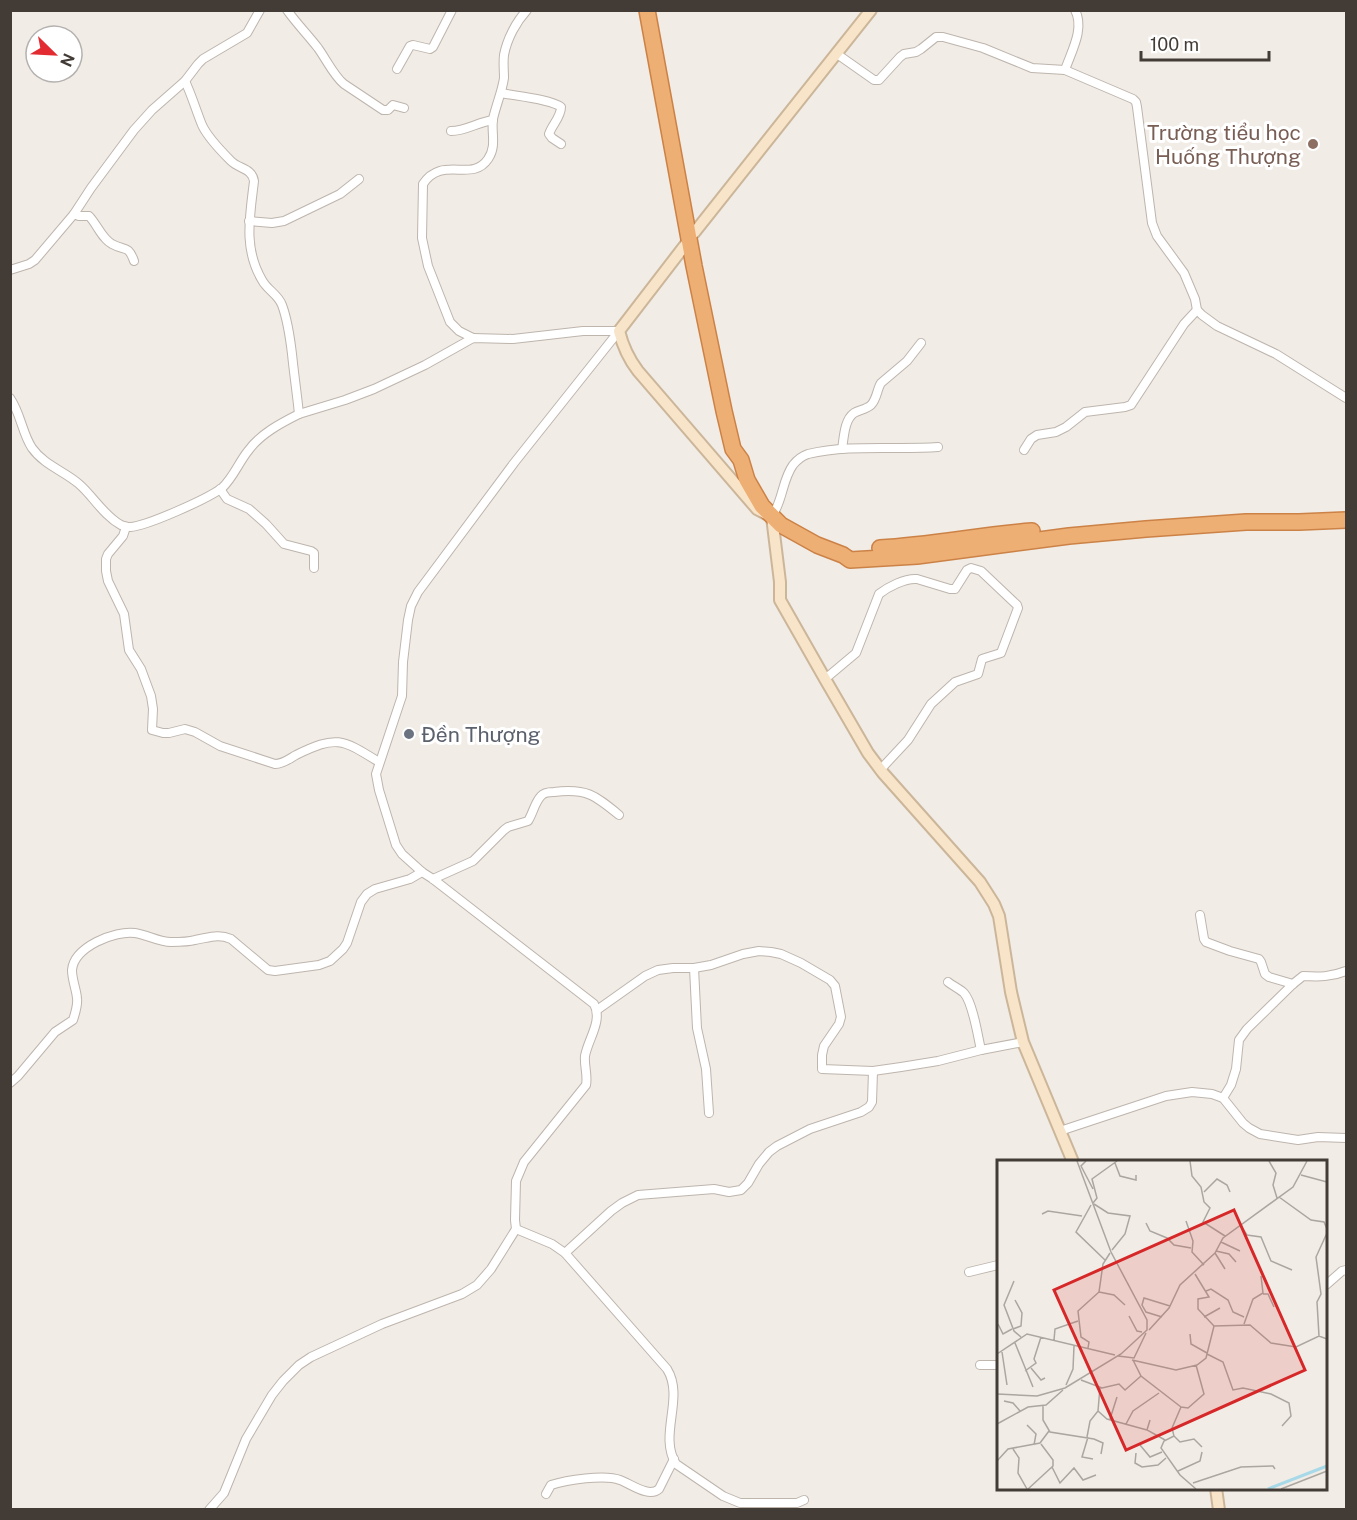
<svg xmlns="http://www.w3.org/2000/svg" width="1357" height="1520" viewBox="0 0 1357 1520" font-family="'Public Sans',sans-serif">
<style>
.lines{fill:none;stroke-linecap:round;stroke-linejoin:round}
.street-casing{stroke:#beb5ad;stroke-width:10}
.secondary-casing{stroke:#ccb69a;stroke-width:14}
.highway-casing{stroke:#cc8246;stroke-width:18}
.street{stroke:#fff;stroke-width:8}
.secondary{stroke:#f8e4c9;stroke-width:10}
.highway{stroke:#eeaf74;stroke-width:15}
.education-dot{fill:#8d6e63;stroke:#fff;stroke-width:2}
.worship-dot{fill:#6b7280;stroke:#fff;stroke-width:2}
.labels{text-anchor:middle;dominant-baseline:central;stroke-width:6;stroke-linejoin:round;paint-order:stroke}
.education-label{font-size:21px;fill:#785e54;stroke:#fff;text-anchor:end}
.worship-label{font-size:21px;fill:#5b616d;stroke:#fff;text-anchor:start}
.inset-river{fill:none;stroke:#a8d9e8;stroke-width:3}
.inset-road{fill:none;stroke:#aba6a0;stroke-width:1.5}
.view{fill:#d62828;fill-opacity:0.15;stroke:#d62828;stroke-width:3}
.inset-edge{fill:none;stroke:#433c36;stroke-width:3}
</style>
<rect width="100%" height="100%" fill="#f1ece6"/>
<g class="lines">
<!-- street casing -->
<g class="street-casing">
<g id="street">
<path d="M 287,10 C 297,24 308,35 318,48 C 326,59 334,76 344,84 L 383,110 L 388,110 L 393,105 L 404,108"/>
<polyline points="837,54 874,80 879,80 900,57 904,54 916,52 921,49 936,37 943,37 983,48 1032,68 1065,70 1133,99 1136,102 1137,107 1152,223 1157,236 1184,273 1195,299 1197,310 1202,315 1217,326 1276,354 1346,398"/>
<polyline points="397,69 410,46 413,45 430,49 433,47 452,10"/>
<path d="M 1065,70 C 1071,52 1085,29 1075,10"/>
<path d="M 185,81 C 192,96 196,110 202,125 C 207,136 222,152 231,161 C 239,169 252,168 254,181 C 250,216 243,248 262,280 C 267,290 278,294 282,305 C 288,321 290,337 292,354 C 294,374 297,394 299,414"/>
<path d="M 501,93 C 516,96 550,99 561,107 C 561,117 552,125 549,134 L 552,138 L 561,144"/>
<path d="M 451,131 C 466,131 478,122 493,120"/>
<polyline points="74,214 91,188 134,130 152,110 185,81 198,64 203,59 247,33 260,10"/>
<polyline points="249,221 272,223 284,221 340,194 359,179"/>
<path d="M 10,270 L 29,264 L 35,260 L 74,214 L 79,216 L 89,216 C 97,224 102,239 112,244 C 124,251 128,244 134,261"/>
<path d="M 473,338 L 459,331 L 450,322 L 428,266 L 422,238 L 423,184 C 442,155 472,183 488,159 C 497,146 491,133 493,119 C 496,105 502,92 504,78 C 504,71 503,63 504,55 C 507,39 516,22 527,10"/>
<path d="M 10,398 C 21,414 22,433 32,448 C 44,465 64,471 79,484 C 93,496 104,516 121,525 C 124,526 127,527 130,527 C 147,526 207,499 222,488 C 233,478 239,462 248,451 C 260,434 281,423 299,414 L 345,400 L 374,389 L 425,365 L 473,338 L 513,339 L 583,331 L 619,331"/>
<path d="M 842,449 C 844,438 844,420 854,413 C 859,410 867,409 871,405 C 877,399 877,389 881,383 L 907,361 L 921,343"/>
<polyline points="1024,450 1031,439 1037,435 1056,432 1066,427 1085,412 1125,407 1131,405 1184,324 1197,310"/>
<polyline points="220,489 227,499 249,509 266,524 284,544 311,551 314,553 314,568"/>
<path d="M 772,516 C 783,501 782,480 793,465 C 797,460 802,456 808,454 C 850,444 895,450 938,447"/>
<path d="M 126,527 L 123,536 L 108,554 L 106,559 L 106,571 L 108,581 L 124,614 L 129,650 L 141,669 L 151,696 L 153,709 L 152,730 L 163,733 L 169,733 L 185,729 L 195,732 L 220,746 L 275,764 C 283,764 289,759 296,755 C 337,735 342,739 379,762"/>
<path d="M 825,679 L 856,653 L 879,594 C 888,587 905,578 917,579 L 950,589 L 955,589 L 967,570 L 971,568 L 981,571 L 1017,605 L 1018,608 L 1001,653 L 985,658 L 982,659 L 978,674 L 955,682 L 931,704 L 908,740 L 880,770"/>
<path d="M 433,879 L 473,861 L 504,830 L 508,827 L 528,821 C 533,813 535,802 541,796 C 544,792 550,792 554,792 C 586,788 595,795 619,815"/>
<polyline points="1200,915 1204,939 1206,942 1230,951 1259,959 1261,962 1265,974 1269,977 1293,984"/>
<polyline points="694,968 697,1028 706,1069 709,1113"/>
<path d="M 948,982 C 953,986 960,989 964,993 C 973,1003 978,1037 981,1050"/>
<polyline points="597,1010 645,976 658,970 673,968 694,968 711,965 743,954 759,951 771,952 781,954 801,963 830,980 835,986 841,1017 839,1024 824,1046 822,1055 822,1069 873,1071 901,1067 938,1061 981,1050 1023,1042"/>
<path d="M 10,1083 L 18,1076 L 55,1032 L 73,1020 C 75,1014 78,1005 77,998 C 76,988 72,980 72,970 C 74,947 115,930 135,933 C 148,935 159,942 171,942 C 179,942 188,942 195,940 C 208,938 218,933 231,939 L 268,970 L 275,971 L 319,965 L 330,961 L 343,949 L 347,943 L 361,902 L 367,894 L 375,889 L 410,879 L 422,872"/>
<path d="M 1223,1098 L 1231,1085 L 1236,1069 L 1239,1040 L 1247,1029 L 1293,984 L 1303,976 C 1319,977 1331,977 1346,971"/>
<polyline points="1060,1131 1166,1096 1192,1092 1212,1094 1223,1098 1243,1123 1249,1128 1260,1134 1298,1140 1318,1137 1346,1138"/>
<path d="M 516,1229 L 552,1244 L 565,1253 L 667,1369 C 685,1398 658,1435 676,1464 L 723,1496 L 740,1503 L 797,1503 L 804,1500"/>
<polyline points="565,1253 611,1211 622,1203 638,1195 714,1189 729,1192 741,1190 748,1183 759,1164 769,1152 777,1146 810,1129 861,1112 869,1107 872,1102 873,1071"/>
<polyline points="969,1272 998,1265"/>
<polyline points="1326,1285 1342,1271 1346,1270"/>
<polyline points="980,1365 998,1365"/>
<path d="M 546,1494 L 551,1485 C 566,1480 605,1474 620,1480 C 631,1484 649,1498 659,1489 L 674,1459"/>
<path d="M 209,1510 L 224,1493 L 246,1439 L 272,1395 L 283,1381 L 299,1365 L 311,1357 L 382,1324 L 462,1294 L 477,1285 L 491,1269 L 516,1229 L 515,1220 L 516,1181 L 524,1162 L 586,1085 C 588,1075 584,1066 585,1056 C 588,1039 603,1021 594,1004 L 433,879 L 422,872 L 402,854 L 396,845 L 379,790 L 376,774 L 402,696 L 403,662 L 408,620 L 411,606 L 418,592 L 514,463 L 619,331"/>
</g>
</g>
<!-- secondary casing -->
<g class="secondary-casing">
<g id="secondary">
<polyline points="694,233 871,10"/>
<path d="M 689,240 L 619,331 C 623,347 628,358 638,371 L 757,509 L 772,517 L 780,582 L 780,600 L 825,679 L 868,753 L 883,773 L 980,882 L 994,904 L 999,916 L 1011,992 L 1023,1042 L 1073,1162"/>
<polyline points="1216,1488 1219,1510"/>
</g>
</g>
<!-- highway casing -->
<g class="highway-casing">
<g id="highway">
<polyline points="647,10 694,266 724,411 733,449 741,460 747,480 762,506 781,525 817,545 843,555 850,560 917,556 1069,536 1146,529 1246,522 1299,522 1346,520"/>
<path d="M 880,548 C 931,545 981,535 1032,531"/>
</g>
</g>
<!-- street -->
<use href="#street" class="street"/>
<!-- secondary -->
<use href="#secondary" class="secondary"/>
<!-- highway -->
<use href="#highway" class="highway"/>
</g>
<!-- markers -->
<circle class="education-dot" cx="1313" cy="144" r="6"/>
<circle class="worship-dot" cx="409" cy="734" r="6"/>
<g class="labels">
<!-- education labels -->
<g class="education-label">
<text x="1301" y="132">Trường tiểu học<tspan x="1301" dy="24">Huống Thượng</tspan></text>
</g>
<!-- worship labels -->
<g class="worship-label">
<text x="421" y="734">Đền Thượng</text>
</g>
</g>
<!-- overview -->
<g transform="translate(997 1160)">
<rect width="330" height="330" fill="#f1ece6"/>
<path class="inset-river" d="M 271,329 L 330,306"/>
<path class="inset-road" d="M 89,1 L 84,6 L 96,29M 193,1 L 195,16 L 204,27 L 207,42 L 213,48 L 206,62 L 228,76M 272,1 L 279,13 L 276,25 L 280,38M 118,3 L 123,16 L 139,20 L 139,15M 304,15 L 330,22M 207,32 L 220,19 L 230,25 L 233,32M 282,37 L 314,60 L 327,62 L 330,69M 96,43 L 100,38 L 95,19 L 120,1M 97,44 L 111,53 L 133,56 L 128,74 L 115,90M 94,45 L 79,72 L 108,100M 45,54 L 51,51 L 85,56M 189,61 L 196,81 L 195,92 L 207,105M 149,63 L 153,71 L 170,78 L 177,85 L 194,88M 244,66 L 250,75 L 264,77 L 274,101 L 295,110M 224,82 L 243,91M 219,91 L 232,94 L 239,102M 218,93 L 228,109M 198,114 L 212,137 L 201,139 L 201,149 L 217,166 L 253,165 L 274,183 L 299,187 L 322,176 L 330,179M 17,121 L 7,145 L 17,171 L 24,177M 209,131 L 214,129 L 231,140 L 236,152 L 247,157M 102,132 L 117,135 L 128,145M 266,134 L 271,134 L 277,147M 132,156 L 140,171 L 145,172M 165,157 L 149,152 L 145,145 L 147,138 L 173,146M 207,157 L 223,148M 1,164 L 6,174 L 15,169M 247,164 L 256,139 L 266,133 L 264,116M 16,169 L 24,166 L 25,153 L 18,140M 152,170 L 172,148 L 183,125 L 218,93 L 226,78 L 296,27 L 310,1M 193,174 L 194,184 L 210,193M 322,176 L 320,142 L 324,134 L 319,97 L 330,73M 57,180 L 58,169 L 81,161M 18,183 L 36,227M 91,188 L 92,182 L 84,177 L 81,151 L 102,132 L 106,104 L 113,93M 5,192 L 10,225M 0,194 L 30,174 L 118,195M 210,194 L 226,202 L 236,230 L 246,228 L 274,234 L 292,243 L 294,256 L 285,266M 121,196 L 137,198 L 149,173M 135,200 L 179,210 L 200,205 L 209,198 L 217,166M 136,200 L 144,216 L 184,247M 34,208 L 44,220 L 48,218M 28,211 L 39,203 L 37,199 L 44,177M 84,220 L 105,228 L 122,224 L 128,230 L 144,216M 69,225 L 76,209 L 77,186M 0,234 L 40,236 L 68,228 L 124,194 L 150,170 L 150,160 L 114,92 L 80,1M 7,241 L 16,243 L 23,251M 46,246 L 46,260 L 53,272 L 97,279 L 106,283 L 104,294M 184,247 L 175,268 L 177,276 L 167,281 L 164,288 L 183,315 L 199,329M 184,247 L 191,248 L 207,234 L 199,205M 101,251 L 110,259 L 150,270M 113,259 L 120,237M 153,260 L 150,270 L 168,280M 0,264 L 31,247 L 49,245 L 66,230M 129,264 L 136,251 L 162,233M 30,265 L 39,274 L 37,285M 177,276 L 183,282 L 197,279 L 205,287M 90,277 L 93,261 L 101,251 L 103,227M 91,277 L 85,297 L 96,299M 143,285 L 153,297 L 165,292M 16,289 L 22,298 L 21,313 L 30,329M 139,293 L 138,303 L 145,307 L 161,305 L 169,298M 0,301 L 11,289 L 43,283 L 52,271M 55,307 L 63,323 L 77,308 L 86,320 L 99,315M 181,311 L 203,301 L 205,292M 196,323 L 244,307 L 276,306 L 278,309M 31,329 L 56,306 L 56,300 L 44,284M 284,329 L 330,311"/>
<path class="view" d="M 237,50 L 308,210 L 129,290 L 57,130 Z"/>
<rect width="330" height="330" class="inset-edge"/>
</g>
<!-- border -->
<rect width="1357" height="1520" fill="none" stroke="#433c36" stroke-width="24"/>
<!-- north arrow -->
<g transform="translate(54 54) rotate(114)"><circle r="28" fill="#ffffff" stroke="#b4b1af" stroke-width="1.5"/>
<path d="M0-4.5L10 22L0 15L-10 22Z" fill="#e22c32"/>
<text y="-9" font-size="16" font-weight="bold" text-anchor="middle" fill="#433c36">N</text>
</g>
<!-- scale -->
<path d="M1141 51v9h128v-9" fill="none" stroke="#433c36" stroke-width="3"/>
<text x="1150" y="51" font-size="18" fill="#433c36" stroke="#ffffff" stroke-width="4.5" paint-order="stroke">100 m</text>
</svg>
